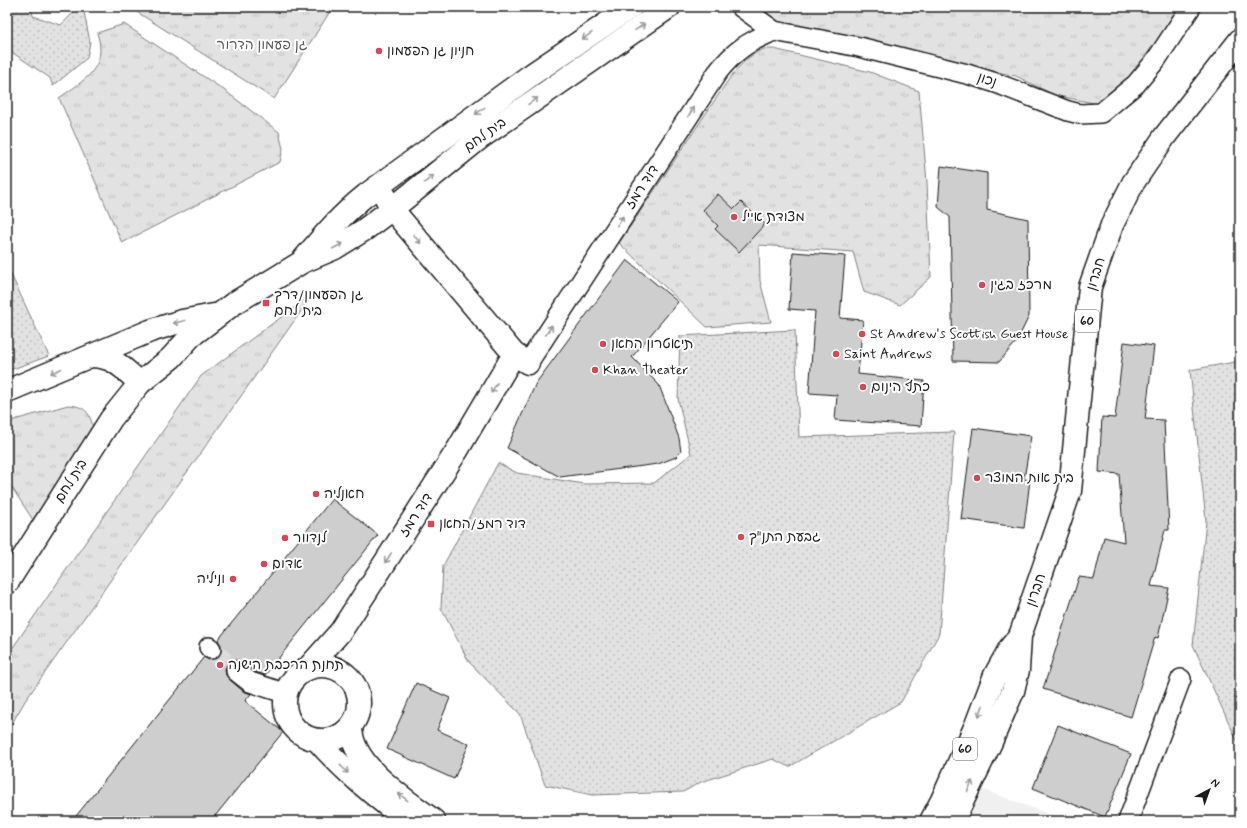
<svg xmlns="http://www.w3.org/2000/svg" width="1247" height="828" viewBox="0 0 1247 828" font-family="Mynerve,'Playpen Sans Hebrew',sans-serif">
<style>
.built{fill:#f0f0f0}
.grass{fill:url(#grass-dots);stroke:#7f7f7f}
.park{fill:url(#park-tufts);stroke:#7f7f7f}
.building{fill:#cecece;stroke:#1c1c1c}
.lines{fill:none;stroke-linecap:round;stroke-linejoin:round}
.street-tunnel{stroke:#ddd;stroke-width:19;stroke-dasharray:19 10;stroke-linecap:butt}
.street-casing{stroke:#1c1c1c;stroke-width:22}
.secondary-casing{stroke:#1c1c1c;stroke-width:25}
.highway-casing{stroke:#1c1c1c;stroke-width:25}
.street{stroke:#fff;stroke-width:19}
.secondary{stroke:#fff;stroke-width:22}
.highway{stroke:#fff;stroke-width:22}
.oneway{stroke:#999}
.poi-dot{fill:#d1495b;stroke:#fff;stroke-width:1.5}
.labels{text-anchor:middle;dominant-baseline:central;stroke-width:4;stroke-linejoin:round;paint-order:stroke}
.shield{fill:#fff;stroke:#606060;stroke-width:1}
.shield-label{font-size:13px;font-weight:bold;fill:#1c1c1c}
.park-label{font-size:14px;fill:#575757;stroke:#fff}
.poi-label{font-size:14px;fill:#1c1c1c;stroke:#fff;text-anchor:start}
.street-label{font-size:14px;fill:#1c1c1c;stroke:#fff}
</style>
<defs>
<pattern id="grass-dots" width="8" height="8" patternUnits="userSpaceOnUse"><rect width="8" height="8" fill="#e2e2e2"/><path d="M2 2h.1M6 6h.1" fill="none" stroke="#c1c1c1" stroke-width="1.8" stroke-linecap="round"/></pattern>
<pattern id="park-tufts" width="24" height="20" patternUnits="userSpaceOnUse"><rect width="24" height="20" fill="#e2e2e2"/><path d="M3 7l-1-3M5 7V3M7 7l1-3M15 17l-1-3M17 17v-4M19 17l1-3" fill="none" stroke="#c1c1c1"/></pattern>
</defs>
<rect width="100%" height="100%" fill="#fff"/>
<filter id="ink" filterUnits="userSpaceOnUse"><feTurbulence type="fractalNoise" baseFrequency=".025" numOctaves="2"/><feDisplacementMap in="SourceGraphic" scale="8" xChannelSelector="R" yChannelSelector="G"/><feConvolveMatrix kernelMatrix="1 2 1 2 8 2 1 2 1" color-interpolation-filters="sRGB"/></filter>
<g filter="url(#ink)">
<!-- built -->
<g class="built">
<polygon points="970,785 1069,821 952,821"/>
<polygon points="1208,815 1212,821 1177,821"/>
</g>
<!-- grass -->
<g class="grass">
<polygon points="7,7 31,7 33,16 61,25 79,7 83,7 90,42 87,58 53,86 50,78 7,49"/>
<polygon points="7,266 49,356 7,371"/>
<polygon points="795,330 799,437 954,432 939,634 901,702 789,767 773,759 701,782 683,792 592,795 545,785 520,714 469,662 441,608 443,566 498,463 517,473 584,484 654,483 691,454 678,399 680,336"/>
<polygon points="1235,362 1240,363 1240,747 1193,645 1206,521 1190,370"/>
</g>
<!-- park -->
<g class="park">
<polygon points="129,7 333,7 274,99"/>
<polygon points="752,7 1185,7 1164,39 1123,86 1098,104 1054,95 1016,76 929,57 770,28"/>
<path d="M 124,24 L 224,90 L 279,132 L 283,149 L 280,162 L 122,243 L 59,98 C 83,81 109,68 97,33 Z"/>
<path d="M 764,49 L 774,49 L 870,72 L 919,91 L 927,182 L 931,277 L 900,305 L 864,292 L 853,252 L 759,245 L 760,281 L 771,322 L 707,327 L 619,243 L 727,82 C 737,68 748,55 764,49 Z"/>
<polygon points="314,293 25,701 7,732 7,656 71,563 201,376"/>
<path d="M 68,405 C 85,406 90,412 93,428 L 33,520 L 7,480 L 7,422 Z"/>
</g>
<!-- building -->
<g class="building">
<polygon points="941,166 987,173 987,210 1028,219 1029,316 1017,341 999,362 953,361 950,217 938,207"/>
<polygon points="718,194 734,209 741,202 765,224 739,252 715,229 718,226 703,210"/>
<polygon points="793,252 845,256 840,318 863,320 858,374 924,381 921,426 835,420 837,395 809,393 815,311 789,309"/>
<polygon points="627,260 678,302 632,357 659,385 679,438 681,452 676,457 658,464 560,477 507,448 536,383"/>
<polygon points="1124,342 1154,346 1145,419 1164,420 1169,530 1165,530 1151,586 1169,588 1158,638 1155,637 1131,717 1043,689 1079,577 1094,579 1104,537 1124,542 1119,474 1099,472 1102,417 1115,418"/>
<polygon points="973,428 1031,436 1024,479 1030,480 1024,528 961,519"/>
<polygon points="332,499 378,535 265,675 255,672 243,662 238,660 232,661 227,665 225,669 226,675 229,679 243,691 251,694 245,701 283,732 211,821 72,821 204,657 209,660 213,660 219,656 221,652 222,647 218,640"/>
<polygon points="416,683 450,698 437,730 469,744 454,779 387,749"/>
<polygon points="1058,725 1131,754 1105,817 1033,788"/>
</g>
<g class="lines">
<!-- street-tunnel -->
<polyline class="street-tunnel" points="211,649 236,671"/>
<!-- street casing -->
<g class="street-casing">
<g id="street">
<polyline points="741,7 774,31 859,47 967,74 996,83 1068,111 1080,114 1101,113 1136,84 1156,60 1191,7"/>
<path d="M 528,363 L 717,73 C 735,50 748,42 774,31"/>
<polyline points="209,647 211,649"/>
<polyline points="236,671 250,682 278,691"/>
<polyline points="1128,821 1181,679"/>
</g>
</g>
<!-- secondary casing -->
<g class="secondary-casing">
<g id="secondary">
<polyline points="385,196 392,209 514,354 528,363"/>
<path d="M 304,259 C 323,236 342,214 366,195 L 531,75 L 631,7"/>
<path d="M 92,356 C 116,357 123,369 140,383"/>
<polyline points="7,391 150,331 182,321 214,315"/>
<polyline points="7,583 111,419 140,383 171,358 191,336 233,304 302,262 335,248 364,230 392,209 480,138 669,7"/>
<circle cx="322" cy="703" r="37"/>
<polyline points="308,668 341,631 458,449 514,354"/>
<path d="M 351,726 C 350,765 405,799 434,821"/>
<path d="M 317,740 C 344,771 375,796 407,821"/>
</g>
</g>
<!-- highway casing -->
<g class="highway-casing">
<g id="highway">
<polyline points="931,821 942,800 976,725 995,675 1010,648 1020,636"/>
<polyline points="953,821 991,742 1013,691 1018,670 1020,636 1070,491 1090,287 1112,225 1133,183 1165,136 1240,40"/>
</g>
</g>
<!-- street -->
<use href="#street" class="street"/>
<!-- secondary -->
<use href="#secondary" class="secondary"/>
<!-- highway -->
<use href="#highway" class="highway"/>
</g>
<!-- one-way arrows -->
<defs><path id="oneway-shaft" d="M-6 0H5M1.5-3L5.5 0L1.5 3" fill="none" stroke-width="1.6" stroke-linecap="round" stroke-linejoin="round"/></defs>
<g class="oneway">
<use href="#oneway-shaft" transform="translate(640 27) rotate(-34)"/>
<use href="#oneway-shaft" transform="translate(587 36) rotate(146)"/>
<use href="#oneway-shaft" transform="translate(533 101) rotate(-35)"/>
<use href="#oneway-shaft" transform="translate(480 111) rotate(144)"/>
<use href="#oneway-shaft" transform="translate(691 112) rotate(-57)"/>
<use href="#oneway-shaft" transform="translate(429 179) rotate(-40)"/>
<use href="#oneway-shaft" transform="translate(620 221) rotate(-57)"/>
<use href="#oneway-shaft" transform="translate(417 239) rotate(50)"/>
<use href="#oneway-shaft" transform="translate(338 246) rotate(-27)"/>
<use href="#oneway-shaft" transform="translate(179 322) rotate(166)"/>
<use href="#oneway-shaft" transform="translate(549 330) rotate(-57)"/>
<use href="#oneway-shaft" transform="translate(56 371) rotate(157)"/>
<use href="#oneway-shaft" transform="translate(494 388) rotate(120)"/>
<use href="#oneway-shaft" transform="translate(388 558) rotate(123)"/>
<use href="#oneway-shaft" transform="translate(981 711) rotate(111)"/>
<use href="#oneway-shaft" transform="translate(344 769) rotate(45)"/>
<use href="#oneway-shaft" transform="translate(970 786) rotate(-65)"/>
<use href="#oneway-shaft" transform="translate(403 797) rotate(-142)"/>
</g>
</g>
<!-- markers -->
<g class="poi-dot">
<circle cx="379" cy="51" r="4"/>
<circle cx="734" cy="217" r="4"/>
<circle cx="982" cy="285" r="4"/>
<rect x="262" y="299" width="8" height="8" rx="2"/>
<circle cx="862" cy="334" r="4"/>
<circle cx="603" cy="344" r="4"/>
<circle cx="836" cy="354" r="4"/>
<circle cx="595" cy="370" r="4"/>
<circle cx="863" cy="387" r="4"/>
<circle cx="977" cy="478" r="4"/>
<circle cx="316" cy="494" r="4"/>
<rect x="427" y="520" width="8" height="8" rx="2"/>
<circle cx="741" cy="537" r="4"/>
<circle cx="285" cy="538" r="4"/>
<circle cx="264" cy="564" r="4"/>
<circle cx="233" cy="579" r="4"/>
<circle cx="220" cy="665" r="4"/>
</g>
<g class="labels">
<!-- shield labels -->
<g class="shield">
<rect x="1075" y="310" width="24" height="22" rx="3"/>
<rect x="953" y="738" width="24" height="22" rx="3"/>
</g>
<g class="shield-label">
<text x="1087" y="321">60</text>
<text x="965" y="749">60</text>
</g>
<!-- park labels -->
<g class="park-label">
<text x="262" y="45">גן פעמון הדרור</text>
</g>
<!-- poi labels -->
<g class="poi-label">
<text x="387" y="51">חניון גן הפעמון</text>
<text x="742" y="217">מצודת אייל</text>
<text x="990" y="285">מרכז בגין</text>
<text x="274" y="295">גן הפעמון/דרך<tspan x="274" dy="16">בית לחם</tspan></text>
<text x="870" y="334">St Andrew's Scottish Guest House</text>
<text x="611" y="344">תיאטרון החאן</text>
<text x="844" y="354">Saint Andrews</text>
<text x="603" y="370">Khan Theater</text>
<text x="871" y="387">כתף הינום</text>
<text x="985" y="478">בית אות המוצר</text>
<text x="324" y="494">חאנליה</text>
<text x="439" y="524">דוד רמז/החאן</text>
<text x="749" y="537">גבעת התנ"ך</text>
<text x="293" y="538">לנדוור</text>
<text x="272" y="564">אדום</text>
<text x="225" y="579" text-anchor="end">וניליה</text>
<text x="228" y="665">תחנת הרכבת הישנה</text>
</g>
<!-- street labels -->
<g class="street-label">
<text transform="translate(987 80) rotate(18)">נכון</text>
<text transform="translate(485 135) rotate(-36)">בית לחם</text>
<text transform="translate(642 187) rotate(-57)">דוד רמז</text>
<text transform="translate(1096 274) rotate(-73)">חברון</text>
<text transform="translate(71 481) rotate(-58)">בית לחם</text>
<text transform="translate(416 515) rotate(-57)">דוד רמז</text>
<text transform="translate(1036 590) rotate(-70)">חברון</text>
</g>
</g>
<!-- margin -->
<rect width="1247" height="828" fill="none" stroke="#fff" stroke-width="24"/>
<rect x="12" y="12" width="1223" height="804" fill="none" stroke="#1c1c1c" stroke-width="1.5" filter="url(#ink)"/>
<!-- north arrow -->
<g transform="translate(1209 790) rotate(41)" stroke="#ffffff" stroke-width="3" paint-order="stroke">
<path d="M0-3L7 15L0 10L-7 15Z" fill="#1c1c1c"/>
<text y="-6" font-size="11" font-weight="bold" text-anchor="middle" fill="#1c1c1c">N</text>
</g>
</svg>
